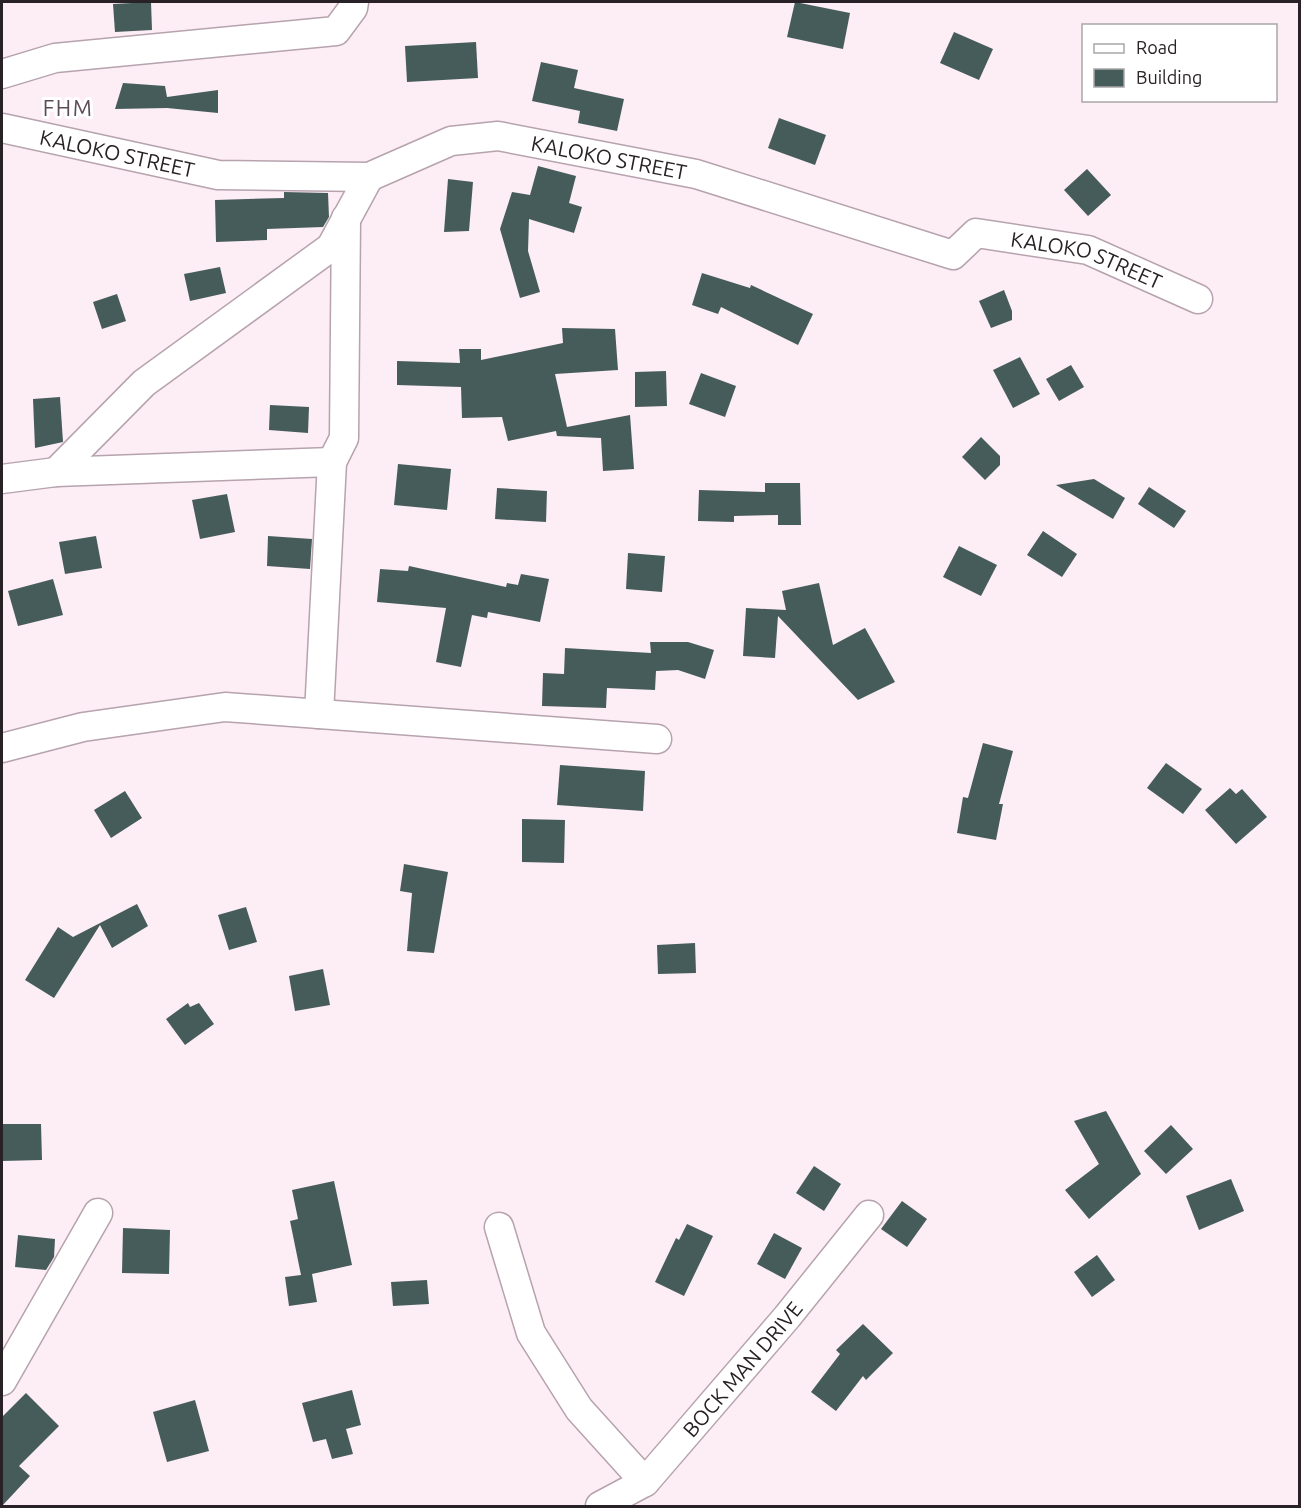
<svg xmlns="http://www.w3.org/2000/svg" width="1301" height="1508" viewBox="0 0 1301 1508" font-family="Ubuntu,sans-serif">
<style>
.building{fill:#465c5b}
.lines{fill:none;stroke-linecap:round;stroke-linejoin:round}
.street-casing{stroke:#b6a3ad;stroke-width:31}
.street{stroke:#fff;stroke-width:28}
.labels{text-anchor:middle;dominant-baseline:central;stroke-width:6;stroke-linejoin:round;paint-order:stroke}
.street-label{font-size:21px;fill:#282125;stroke:#fff}
.neighbourhood-label{font-size:22px;letter-spacing:1.5px;fill:#5d4c55;stroke:#fff}
</style>
<rect width="100%" height="100%" fill="#fdedf5"/>
<!-- building -->
<g class="building">
<polygon points="151,2 152,30 115,32 113,4"/>
<polygon points="795,2 850,13 843,49 787,37"/>
<polygon points="954,32 993,49 979,80 940,63"/>
<polygon points="476,42 478,78 407,82 405,46"/>
<polygon points="541,62 578,70 574,88 624,99 617,131 578,123 580,111 532,101"/>
<polygon points="123,83 165,86 167,97 218,90 218,113 167,108 115,109"/>
<polygon points="779,118 826,135 815,165 768,148"/>
<polygon points="538,166 576,176 569,203 582,207 574,233 529,219 528,251 540,292 520,298 500,229 512,192 530,195"/>
<polygon points="1087,169 1111,195 1088,216 1064,190"/>
<polygon points="448,179 473,182 469,231 444,232"/>
<polygon points="284,192 328,193 329,217 323,227 267,229 267,240 216,242 215,200 284,198"/>
<polygon points="220,267 226,293 190,301 184,274"/>
<polygon points="702,273 750,288 751,285 813,314 798,345 721,307 718,314 692,305"/>
<polygon points="1004,290 1012,311 1012,320 991,328 979,301"/>
<polygon points="117,294 126,321 102,329 93,302"/>
<polygon points="562,328 615,329 618,370 555,374 567,427 630,415 634,469 603,471 601,438 557,436 556,431 508,441 502,417 462,418 461,387 397,385 397,361 460,363 459,349 481,349 481,360 563,343"/>
<polygon points="1020,357 1040,394 1013,408 993,370"/>
<polygon points="1071,365 1084,387 1059,401 1046,379"/>
<polygon points="666,371 667,406 635,407 635,372"/>
<polygon points="701,373 736,386 725,417 689,404"/>
<polygon points="60,397 63,442 35,448 33,399"/>
<polygon points="270,405 309,407 308,433 269,430"/>
<polygon points="981,437 1000,456 1000,465 985,480 962,457"/>
<polygon points="398,464 451,469 447,510 394,505"/>
<polygon points="1094,479 1125,498 1113,519 1056,485"/>
<polygon points="765,483 800,483 801,525 778,525 778,515 734,516 734,522 698,521 699,490 765,492"/>
<polygon points="1149,487 1186,511 1174,528 1138,504"/>
<polygon points="497,488 547,491 546,522 495,519"/>
<polygon points="227,494 235,532 200,539 192,500"/>
<polygon points="1043,531 1077,554 1062,577 1027,555"/>
<polygon points="96,536 102,568 65,574 59,542"/>
<polygon points="268,536 312,539 310,569 267,566"/>
<polygon points="959,546 997,565 981,596 943,577"/>
<polygon points="628,553 665,556 662,592 626,589"/>
<polygon points="409,566 506,587 507,583 518,585 521,574 549,579 540,622 488,612 487,618 472,615 461,667 436,662 446,608 377,602 380,569 408,571"/>
<polygon points="53,579 63,615 18,626 8,591"/>
<polygon points="819,583 833,645 865,628 895,682 858,700 778,616 775,658 743,656 746,608 786,610 782,591"/>
<polygon points="650,642 688,642 714,650 705,679 678,670 656,671 655,690 607,688 606,708 542,706 543,673 564,674 565,648 651,653"/>
<polygon points="983,743 1013,751 999,804 1003,804 996,840 957,833 963,797 968,798"/>
<polygon points="1166,763 1202,789 1183,814 1147,788"/>
<polygon points="560,765 645,771 643,811 557,805"/>
<polygon points="1230,788 1236,794 1242,789 1267,817 1236,844 1205,810"/>
<polygon points="125,791 142,818 111,838 94,810"/>
<polygon points="522,819 565,820 564,863 522,862"/>
<polygon points="404,864 448,872 434,953 407,951 412,893 400,891"/>
<polygon points="137,904 148,926 112,948 100,925 54,998 25,980 58,927 73,937"/>
<polygon points="246,907 257,942 229,950 218,915"/>
<polygon points="695,943 696,973 658,974 657,945"/>
<polygon points="323,969 330,1005 295,1011 289,976"/>
<polygon points="188,1003 190,1007 199,1003 214,1024 185,1045 166,1019"/>
<polygon points="1106,1111 1141,1174 1089,1219 1065,1190 1099,1164 1074,1121"/>
<polygon points="2,1124 41,1124 42,1160 2,1161"/>
<polygon points="1171,1125 1193,1149 1166,1174 1144,1151"/>
<polygon points="814,1166 841,1184 824,1211 796,1193"/>
<polygon points="1231,1179 1244,1211 1199,1230 1186,1196"/>
<polygon points="334,1181 352,1265 312,1274 317,1302 289,1306 285,1277 301,1275 290,1221 298,1219 292,1190"/>
<polygon points="902,1201 927,1219 907,1247 881,1229"/>
<polygon points="687,1224 713,1236 684,1296 655,1282 676,1238 679,1240"/>
<polygon points="123,1228 170,1230 169,1274 122,1273"/>
<polygon points="774,1233 802,1248 785,1279 757,1264"/>
<polygon points="18,1235 55,1239 54,1257 46,1270 15,1267"/>
<polygon points="1097,1255 1115,1280 1092,1297 1074,1272"/>
<polygon points="427,1280 429,1304 393,1306 391,1282"/>
<polygon points="863,1324 893,1353 866,1380 863,1376 836,1411 811,1392 840,1354 836,1350"/>
<polygon points="352,1390 361,1425 346,1429 353,1454 332,1459 326,1439 313,1442 302,1403"/>
<polygon points="26,1393 59,1426 19,1466 30,1476 2,1506 2,1417"/>
<polygon points="195,1400 209,1451 167,1462 153,1412"/>
</g>
<g class="lines">
<!-- street casing -->
<g class="street-casing">
<g id="street">
<polyline points="2,74 55,58 336,31 353,8 354,2"/>
<path id="s1" d="M 2,128 L 218,175 L 369,177 L 451,141 L 498,136 L 696,174 L 953,255 L 976,233 L 1088,250 L 1198,299"/>
<polyline points="56,472 144,383 331,247 369,177"/>
<polyline points="2,479 56,472 332,462"/>
<polyline points="319,714 332,462 344,438 346,218"/>
<polyline points="2,748 83,727 225,707 657,739"/>
<polyline points="499,1227 531,1333 579,1409 645,1482"/>
<polyline points="2,1381 98,1213"/>
<path id="s2" d="M 600,1506 L 645,1482 L 787,1317 L 869,1215"/>
</g>
</g>
<!-- street -->
<use href="#street" class="street"/>
</g>
<g class="labels">
<!-- street labels -->
<g class="street-label">
<text stroke="none"><textPath href="#s1" startOffset="118">KALOKO STREET</textPath></text>
<text stroke="none"><textPath href="#s1" startOffset="622">KALOKO STREET</textPath></text>
<text stroke="none"><textPath href="#s1" startOffset="1126">KALOKO STREET</textPath></text>
<text stroke="none"><textPath href="#s2" startOffset="200">BOCK MAN DRIVE</textPath></text>
</g>
<!-- neighbourhood labels -->
<g class="neighbourhood-label">
<text x="68" y="107">FHM</text>
</g>
</g>
<!-- border -->
<rect width="1301" height="1508" fill="none" stroke="#282125" stroke-width="6"/>
<!-- legend -->
<rect x="1082" y="24" width="195" height="78" fill="#ffffff" stroke="#a9a6a8" stroke-width="1.5"/>
<rect x="1094" y="44" width="30" height="9" fill="#ffffff" stroke="#a9a6a8" stroke-width="1.5"/>
<text x="1136" y="54" font-size="18" fill="#282125">Road</text>
<rect x="1094" y="69" width="30" height="18" fill="#465c5b" stroke="#a9a6a8" stroke-width="1.5"/>
<text x="1136" y="84" font-size="18" fill="#282125">Building</text>
</svg>
